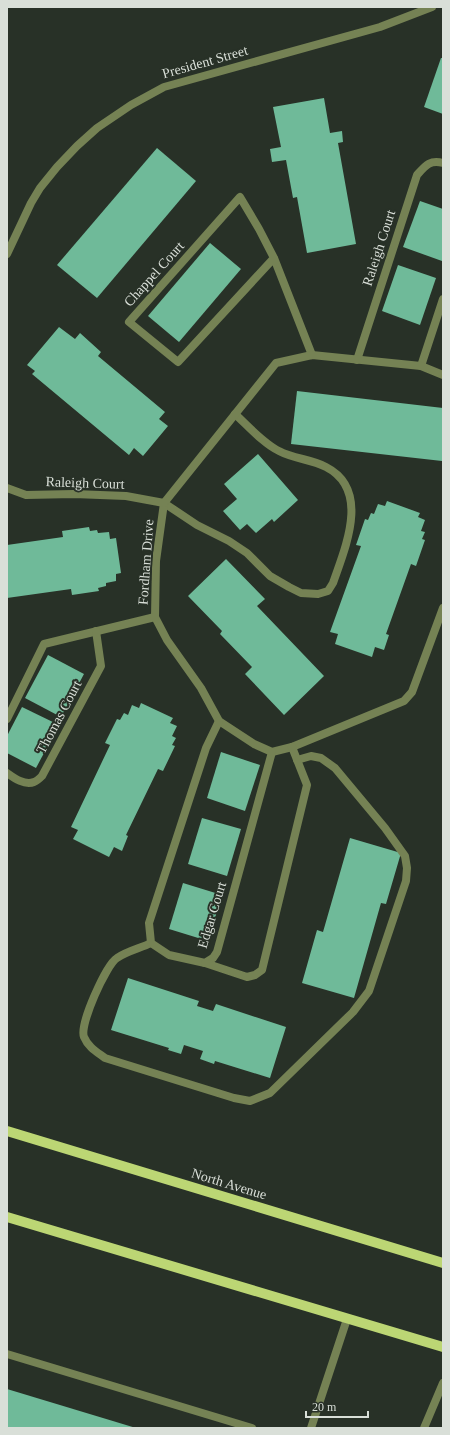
<svg xmlns="http://www.w3.org/2000/svg" width="450" height="1435" viewBox="0 0 450 1435" font-family="Georgia,serif">
<style>
.building{fill:#6fba99}
.lines{fill:none;stroke-linecap:round;stroke-linejoin:round}
.lane{stroke:#758254;stroke-width:8}
.street{stroke:#758254;stroke-width:8}
.primary{stroke:#bcd674;stroke-width:10}
.labels{text-anchor:middle;dominant-baseline:central;stroke-width:4;stroke-linejoin:round;paint-order:stroke}
.street-label{font-size:14px;fill:#d9dfd8;stroke:#283127}
</style>
<rect width="100%" height="100%" fill="#283127"/>
<!-- building -->
<g class="building">
<polygon points="441,58 443,58 443,114 424,107"/>
<polygon points="324,98 330,133 342,131 343,142 338,143 356,244 307,253 297,197 293,198 286,160 272,162 270,149 281,147 273,107"/>
<polygon points="157,148 196,181 97,298 57,265"/>
<polygon points="420,201 443,209 442,261 403,247"/>
<polygon points="210,243 241,269 179,342 148,316"/>
<polygon points="398,265 436,278 420,325 382,311"/>
<polygon points="59,327 75,339 80,333 101,352 98,356 165,412 159,419 168,426 143,456 134,448 129,455 32,374 35,371 27,365"/>
<polygon points="297,391 443,408 442,461 291,444"/>
<polygon points="258,454 298,500 274,522 272,519 256,533 247,524 240,530 223,511 237,499 224,484"/>
<polygon points="387,501 420,513 418,517 425,520 421,531 425,532 422,539 425,540 416,566 411,564 386,634 389,635 384,650 375,647 372,657 335,644 338,634 330,632 361,546 356,545 365,519 368,520 371,513 374,514 378,504 385,506"/>
<polygon points="89,527 90,531 97,530 98,533 109,532 110,539 116,538 121,573 116,574 116,581 106,583 106,586 98,588 99,591 72,595 71,589 7,598 7,545 63,537 62,531"/>
<polygon points="226,559 265,599 257,606 324,676 284,715 245,674 252,667 220,634 222,631 188,596"/>
<polygon points="48,655 84,674 61,717 25,698"/>
<polygon points="141,703 173,718 170,723 177,726 172,736 176,738 172,745 175,746 163,771 158,769 126,835 128,836 122,851 114,847 109,857 73,839 78,830 71,827 110,745 105,743 117,719 120,720 124,713 128,715 132,705 139,708"/>
<polygon points="22,707 59,725 36,768 7,753 7,736"/>
<polygon points="221,752 260,765 245,811 207,798"/>
<polygon points="202,818 241,829 227,876 188,864"/>
<polygon points="350,838 401,853 386,904 381,903 354,998 302,983 317,930 323,932"/>
<polygon points="183,883 222,895 208,941 169,929"/>
<polygon points="128,978 199,1001 197,1006 213,1011 216,1004 286,1027 270,1078 215,1061 214,1064 200,1059 203,1051 184,1045 181,1054 168,1050 169,1048 111,1030"/>
<polygon points="7,1389 136,1428 7,1428"/>
</g>
<g class="lines">
<!-- lane -->
<g class="lane">
<path d="M 164,503 L 197,525 L 229,541 L 247,553 L 270,576 L 289,587 L 301,593 L 318,594 L 328,591 L 333,583 C 345,548 371,490 326,467 C 311,459 294,459 279,451 C 264,444 248,426 235,414"/>
<path d="M 151,943 C 141,948 127,951 117,958 C 106,965 79,1025 84,1037 C 88,1047 97,1052 105,1058 L 234,1098 L 250,1101 L 270,1093 L 353,1012 L 369,991 L 406,881 L 407,868 L 405,856 L 385,828 L 335,768 L 321,758 L 311,756 L 297,760"/>
<polyline points="7,1354 252,1428"/>
<polyline points="311,1428 347,1319"/>
</g>
<!-- street -->
<g class="street">
<polyline points="7,254 31,203 40,188 57,167 77,146 97,128 131,105 164,87 380,27 432,7"/>
<polyline points="274,258 178,362 129,322 240,197 259,229 274,258 312,355"/>
<path d="M 357,360 L 417,175 C 425,166 430,159 443,163"/>
<polyline points="421,366 443,299"/>
<polyline points="443,375 421,366 312,355 276,363 164,503 156,561 155,617 167,640 201,688 219,721 254,744 272,752 292,747 404,701 412,692 443,608"/>
<polyline points="7,488 26,495 74,494 126,496 164,503"/>
<polyline points="7,719 44,644 155,617"/>
<polyline points="219,721 206,748 149,923 151,943 169,955 205,963 213,958 217,952 272,752"/>
<path d="M 7,773 C 14,778 25,786 34,782 C 37,781 40,778 42,776 L 101,666 L 96,631"/>
<polyline points="205,963 247,977 255,975 262,970 307,785 292,747"/>
<polyline points="424,1428 443,1383"/>
</g>
<!-- primary -->
<g class="primary">
<polyline points="7,1131 443,1263"/>
<polyline points="7,1217 443,1347"/>
</g>
</g>
<g class="labels">
<!-- street labels -->
<g class="street-label">
<text transform="translate(205 62) rotate(-16)">President Street</text>
<text transform="translate(379 248) rotate(-72)">Raleigh Court</text>
<text transform="translate(154 274) rotate(-48)">Chappel Court</text>
<text transform="translate(85 483) rotate(2)">Raleigh Court</text>
<text transform="translate(146 562) rotate(-86)">Fordham Drive</text>
<text transform="translate(59 717) rotate(-62)">Thomas Court</text>
<text transform="translate(212 915) rotate(-73)">Edgar Court</text>
<text transform="translate(229 1184) rotate(17)">North Avenue</text>
</g>
</g>
<!-- border -->
<rect width="450" height="1435" fill="none" stroke="#d9dfd8" stroke-width="16"/>
<!-- scale -->
<path d="M306 1411v6h62v-6" fill="none" stroke="#d9dfd8" stroke-width="2"/>
<text x="312" y="1411" font-size="12" fill="#d9dfd8" stroke="#283127" stroke-width="3" paint-order="stroke">20 m</text>
</svg>
